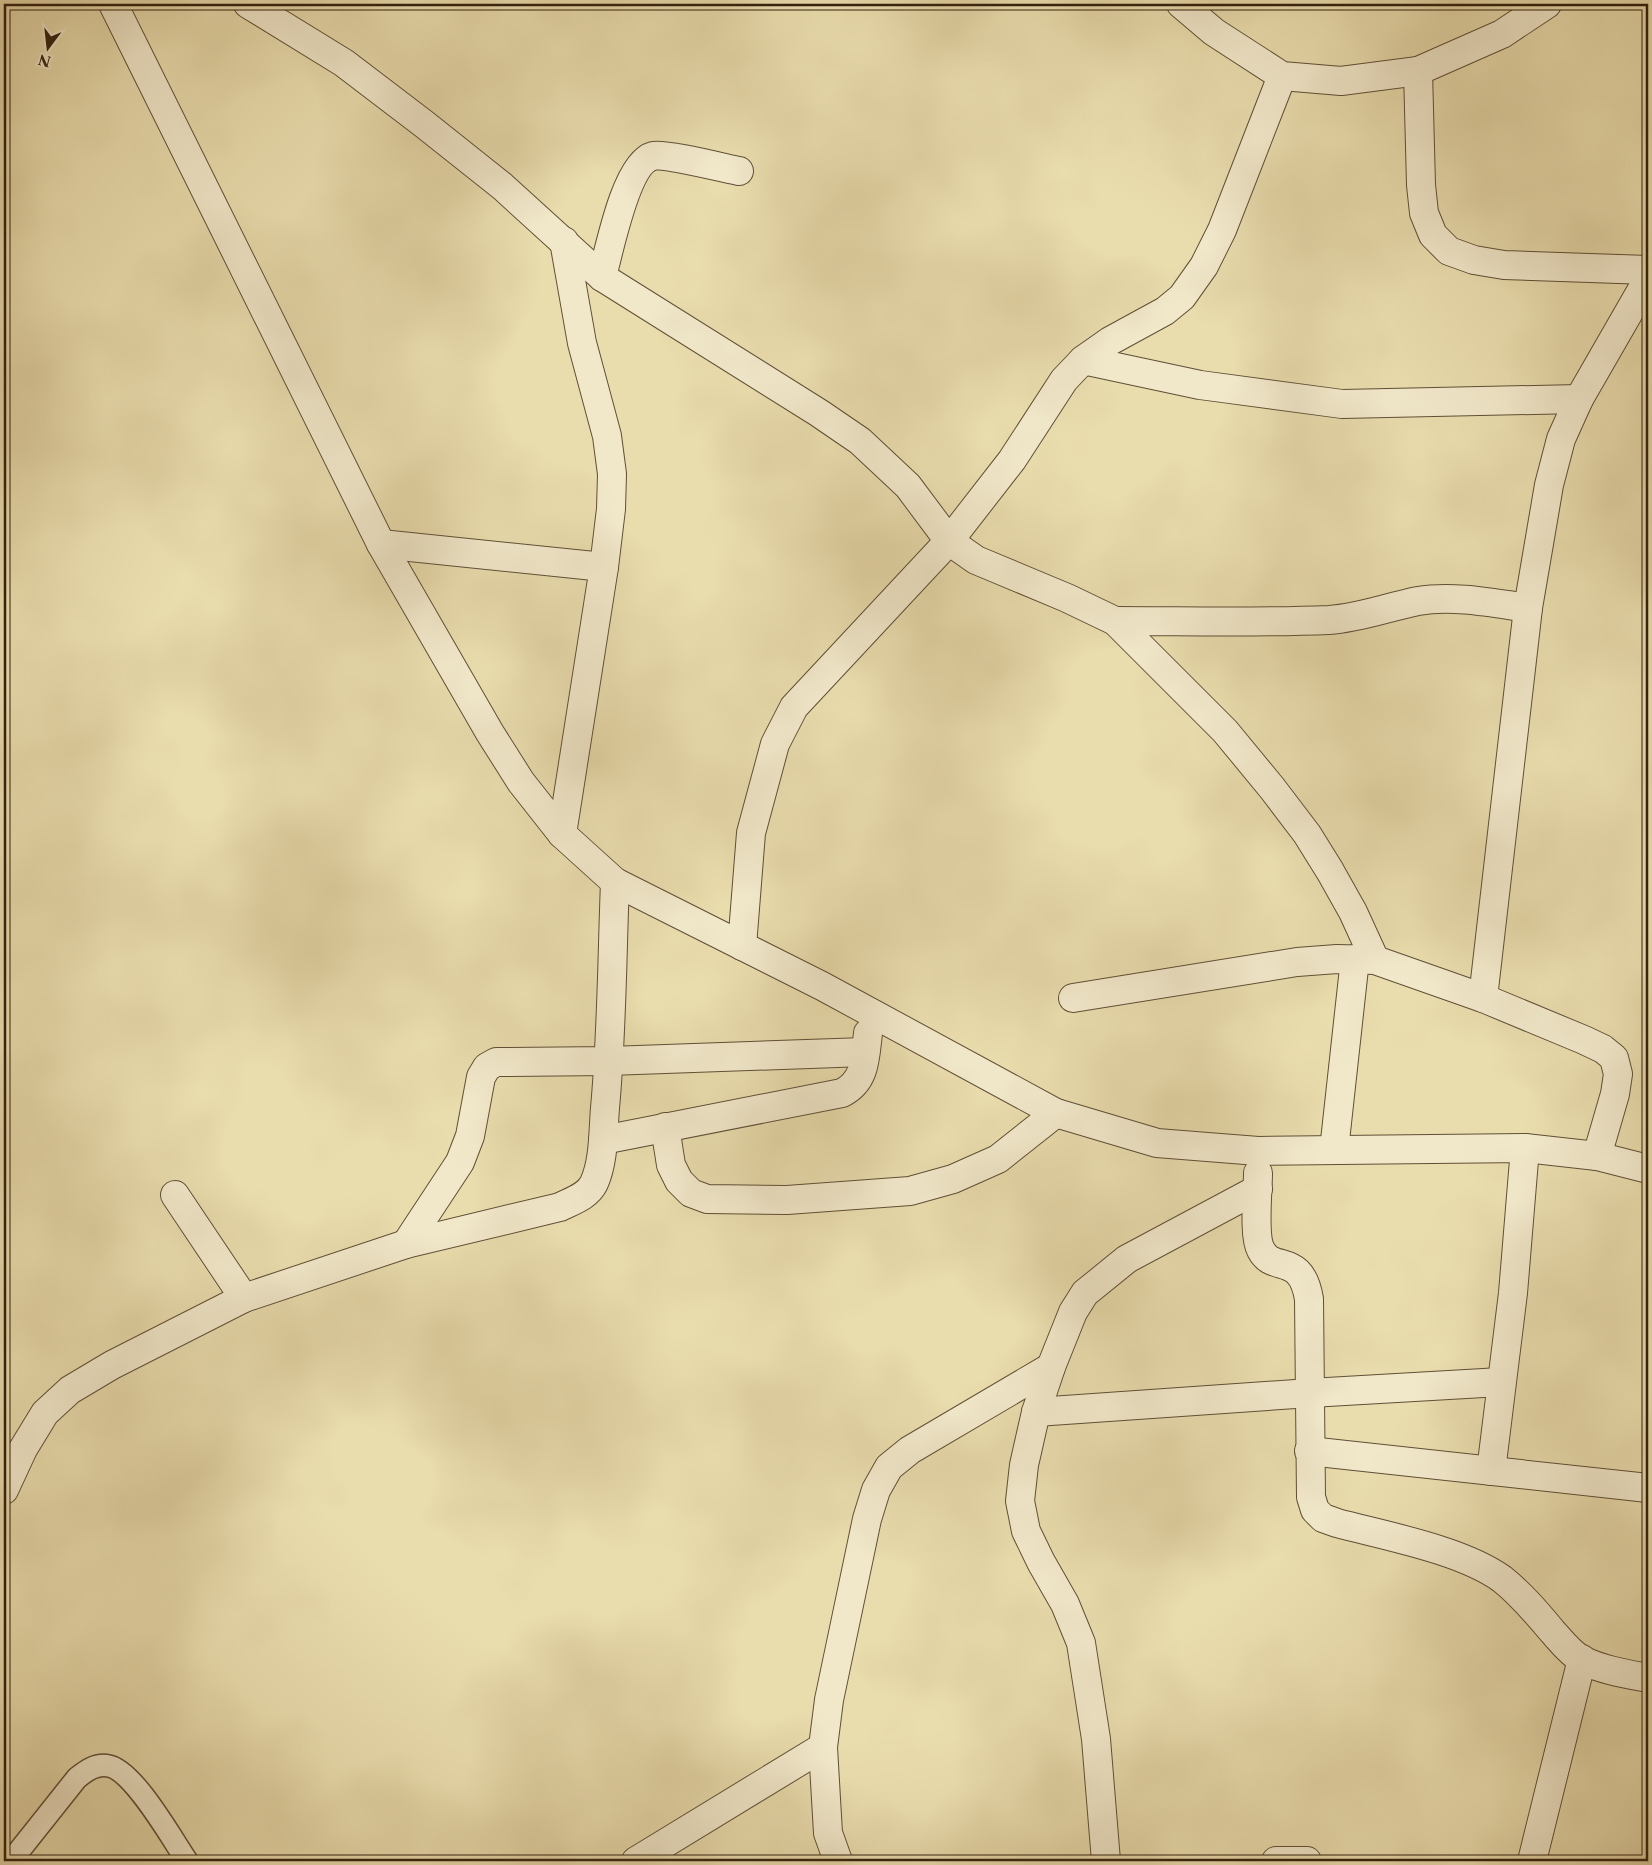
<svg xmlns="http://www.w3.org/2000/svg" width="1652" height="1865" viewBox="0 0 1652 1865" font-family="'Libre Caslon Text',serif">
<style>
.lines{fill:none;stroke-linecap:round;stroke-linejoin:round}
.service-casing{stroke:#604f36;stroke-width:24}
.minor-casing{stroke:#604f36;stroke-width:30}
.service{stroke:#f1e8ca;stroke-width:21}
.minor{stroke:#f1e8ca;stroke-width:28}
</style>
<rect width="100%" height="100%" fill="#e9dcad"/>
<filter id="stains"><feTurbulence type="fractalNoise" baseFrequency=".004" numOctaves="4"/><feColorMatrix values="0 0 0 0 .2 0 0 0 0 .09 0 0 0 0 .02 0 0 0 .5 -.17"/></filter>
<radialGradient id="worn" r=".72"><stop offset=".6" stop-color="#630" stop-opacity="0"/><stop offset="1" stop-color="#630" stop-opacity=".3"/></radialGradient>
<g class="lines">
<!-- service casing -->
<g class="service-casing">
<path id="service" d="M 11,1861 L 77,1778 C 86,1771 96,1763 109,1766 C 134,1771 172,1839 187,1861"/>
</g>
<!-- minor casing -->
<g class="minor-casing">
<g id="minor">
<polyline points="113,4 381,544 490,733 521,782 562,834 615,882 822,986 1056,1113 1157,1143 1258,1151 1525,1148 1597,1156 1648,1169"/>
<polyline points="248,4 344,63 424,124 502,186 602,277 819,413 860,441 908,486 949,541 976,560 1067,598 1115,621 1225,731 1272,788 1307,834 1330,871 1353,912 1375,960"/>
<polyline points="1181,4 1214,32 1282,76 1341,81 1418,71 1502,34 1547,4"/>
<polyline points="1418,71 1421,185 1424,213 1433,235 1449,251 1474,260 1504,265 1648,270"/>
<path d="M 602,277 C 609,251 626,163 653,156 C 664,153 724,168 739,171"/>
<polyline points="1083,360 1200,385 1342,404 1579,399"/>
<polyline points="381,544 604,567"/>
<path d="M 1115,621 C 1186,621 1258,623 1329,620 C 1360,618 1388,607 1418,601 C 1453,595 1493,603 1528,608"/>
<polyline points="562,834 604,567 611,509 612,474 607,436 582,343 564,241"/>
<polyline points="742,946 751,833 775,744 794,707 949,541 1012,460 1064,380 1083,360 1110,341 1165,311 1182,297 1204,266 1222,230 1282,76"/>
<polyline points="1073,998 1297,962 1337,959 1375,960 1483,998 1584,1040 1603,1049 1614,1058 1618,1074 1615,1094 1597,1156"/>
<polyline points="1483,998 1528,608 1549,485 1561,439 1579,399 1648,279"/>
<polyline points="665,1127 671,1165 679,1181 691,1193 707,1199 787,1200 910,1191 953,1179 998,1159 1056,1113"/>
<path d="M 603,1140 L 842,1093 C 866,1081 865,1057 868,1033"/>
<polyline points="1334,1150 1355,959"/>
<path d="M 1258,1173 C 1258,1191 1253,1236 1261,1250 C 1273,1274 1301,1251 1309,1299 L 1311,1497 L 1315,1510 L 1323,1518 L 1337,1523 C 1386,1536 1462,1550 1502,1579 C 1521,1594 1537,1613 1552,1631 C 1561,1641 1570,1653 1582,1660 C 1602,1670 1627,1674 1648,1678"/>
<polyline points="175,1195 244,1298"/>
<polyline points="406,1244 460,1162 470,1136 481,1077 487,1067 496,1062 609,1061 865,1052"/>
<polyline points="1036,1412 1310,1393 1501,1382"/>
<polyline points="1309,1451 1648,1488"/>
<polyline points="1491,1471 1513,1293 1525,1148"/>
<path d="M 4,1490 L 23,1449 L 45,1413 L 70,1390 L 112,1365 L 244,1298 L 406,1244 L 560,1207 C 572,1201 588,1196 594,1183 C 604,1161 603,1132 605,1108 C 612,1033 612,957 615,882"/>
<polyline points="636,1861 823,1747"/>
<polyline points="838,1861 828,1833 826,1799 823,1747 829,1700 867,1519 876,1490 889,1467 910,1450 1051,1367"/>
<polyline points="1106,1861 1096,1739 1081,1643 1065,1604 1041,1562 1026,1531 1020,1501 1024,1465 1036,1412 1051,1367 1073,1312 1085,1293 1127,1259 1258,1189"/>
<polyline points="1276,1861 1307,1861"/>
<polyline points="1532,1861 1582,1659"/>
</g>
</g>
<!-- service -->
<use href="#service" class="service"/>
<!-- minor -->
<use href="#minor" class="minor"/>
</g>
<!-- margin -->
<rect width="1652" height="1865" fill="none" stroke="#e9dcad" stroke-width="20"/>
<rect x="5" y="5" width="1642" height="1855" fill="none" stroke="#33200f" stroke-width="2.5"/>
<rect x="10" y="10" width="1632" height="1845" fill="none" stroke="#33200f"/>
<!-- north arrow -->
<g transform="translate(48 48) rotate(195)" stroke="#f1e8ca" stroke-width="4" paint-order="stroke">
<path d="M0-4L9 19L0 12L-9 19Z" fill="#33200f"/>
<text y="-8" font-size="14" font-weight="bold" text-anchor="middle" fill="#33200f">N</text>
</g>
<rect width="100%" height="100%" filter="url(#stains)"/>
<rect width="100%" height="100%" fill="url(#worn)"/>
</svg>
